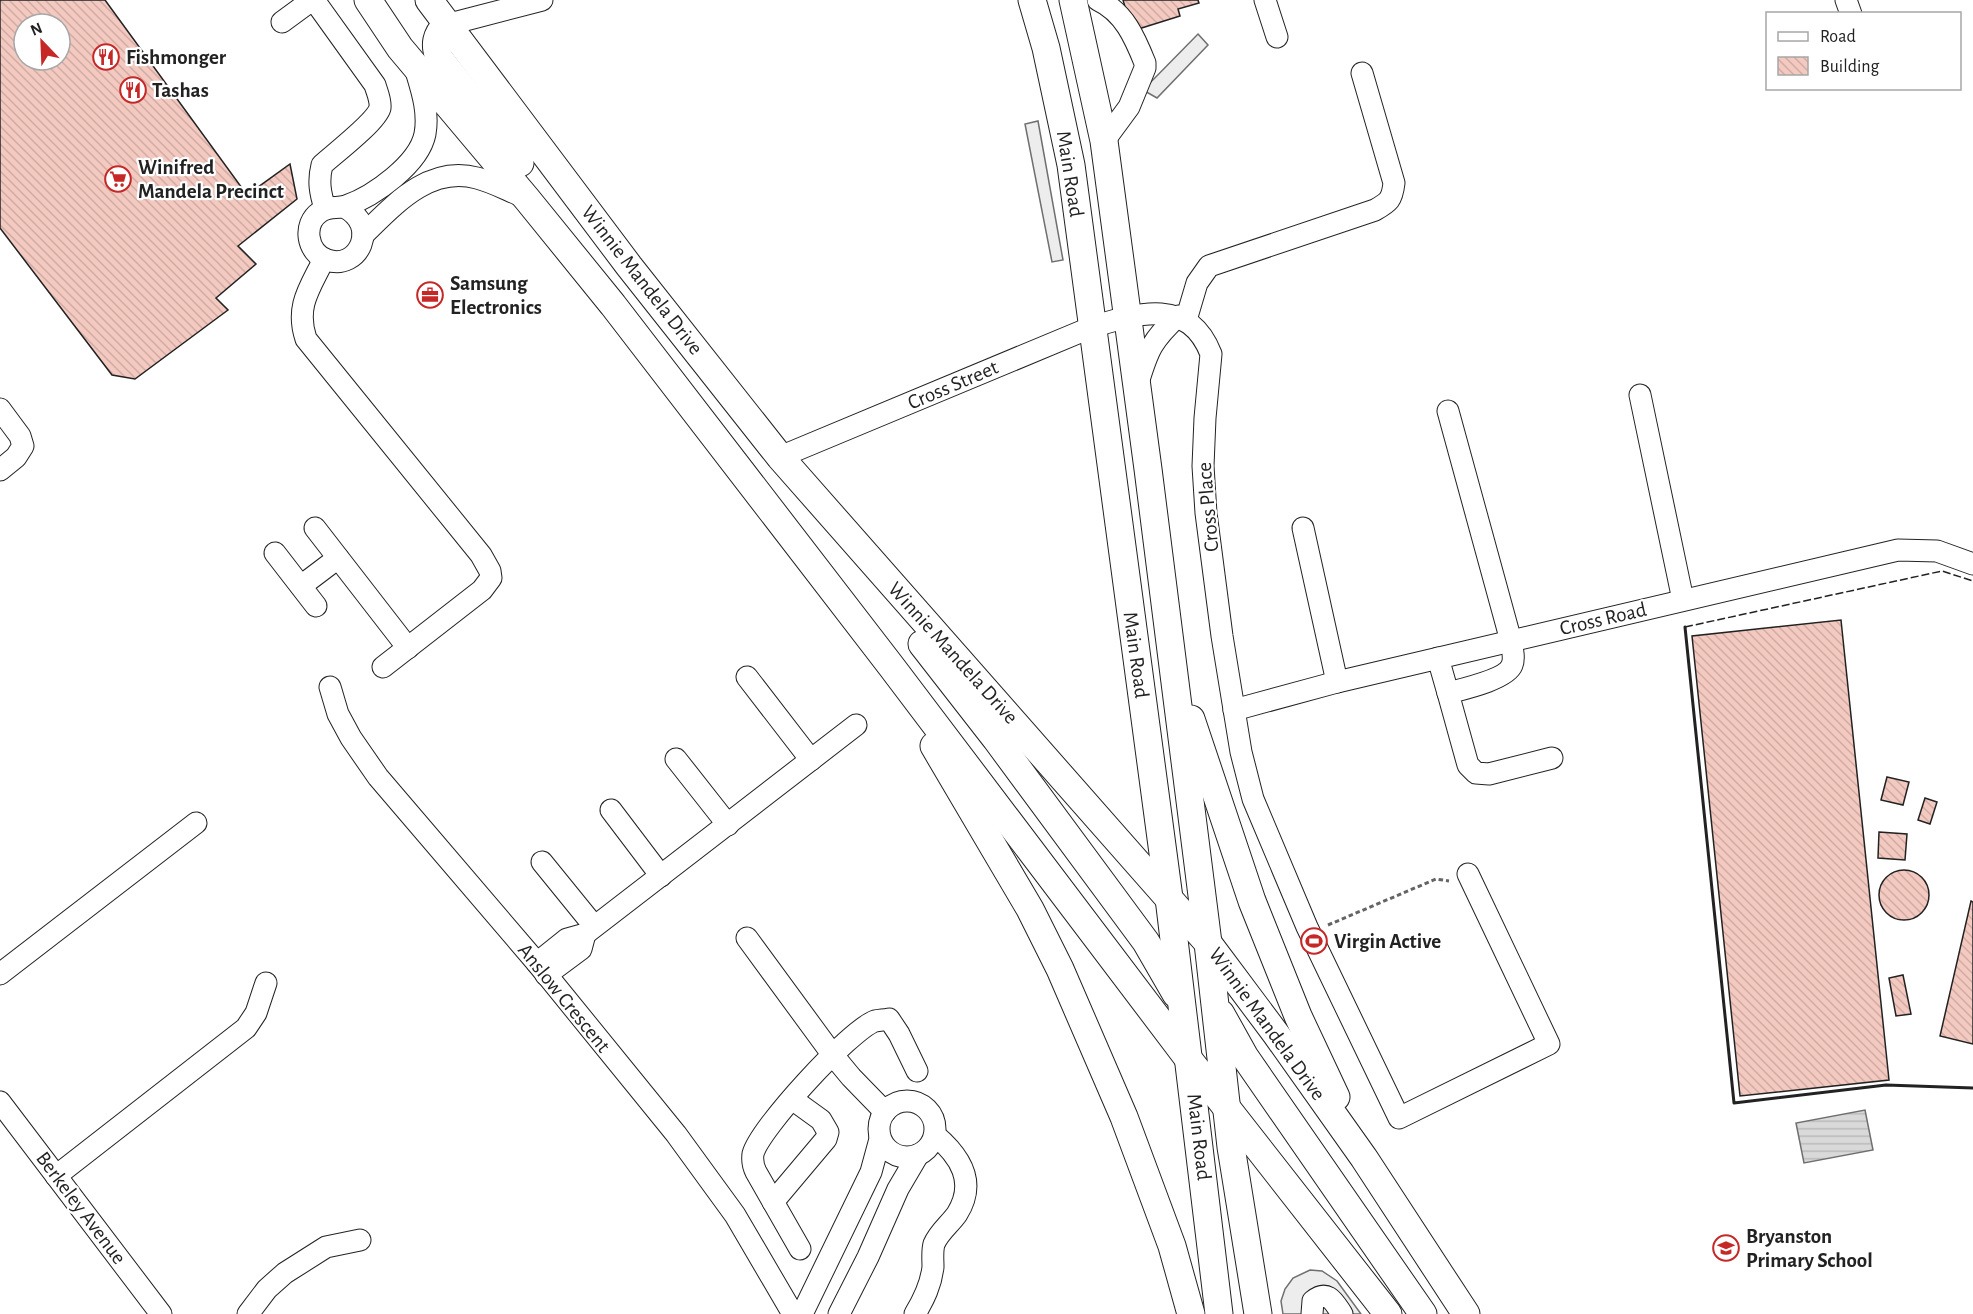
<svg xmlns="http://www.w3.org/2000/svg" width="1973" height="1314" viewBox="0 0 1973 1314" font-family="'Alegreya Sans',sans-serif">
<style>
.parking{fill:#ededed;stroke:#6f6f6f;stroke-width:1.5}
.water{fill:url(#water-rules);stroke:#6f6f6f;stroke-width:1.5}
.building{fill:url(#building-back-hatch);stroke:#222;stroke-width:1.5;fill-rule:evenodd}
.lines{fill:none;stroke-linecap:round;stroke-linejoin:round}
.minor-casing{stroke:#222;stroke-width:23}
.major-casing{stroke:#222;stroke-width:29}
.path{stroke:#646464;stroke-width:3;stroke-dasharray:4.5 3;stroke-linecap:butt}
.minor{stroke:#fff;stroke-width:21}
.major{stroke:#fff;stroke-width:27}
.fence{stroke:#222;stroke-width:1.5;stroke-dasharray:8 3;stroke-linecap:butt}
.wall{stroke:#222;stroke-width:3}
.labels{text-anchor:middle;dominant-baseline:central;stroke-width:4.5;stroke-linejoin:round;paint-order:stroke}
.poi-label{font-size:21px;font-weight:bold;fill:#222;stroke:#fff;text-anchor:start}
.street-label{font-size:21px;fill:#222;stroke:#fff}
</style>
<defs>
<pattern id="water-rules" width="6" height="5" patternUnits="userSpaceOnUse" patternTransform="scale(1.5)"><rect width="6" height="5" fill="#d9d9d9"/><path d="M0 2.5h6" fill="none" stroke="#bababa"/></pattern>
<pattern id="building-back-hatch" width="6" height="6" patternUnits="userSpaceOnUse" patternTransform="scale(1.5)"><rect width="6" height="6" fill="#f3c9c0"/><path d="M-1 5l2 2M0 0l6 6M5-1l2 2" fill="none" stroke="#d0aca5"/></pattern>
</defs>
<rect width="100%" height="100%" fill="#fff"/>
<!-- parking -->
<g class="parking">
<polygon points="1198,34 1208,45 1157,98 1143,90"/>
<polygon points="1038,121 1063,260 1052,262 1025,124"/>
<polygon points="1310,1270 1322,1271 1337,1281 1361,1314 1283,1314 1281,1301 1285,1289 1293,1278"/>
</g>
<!-- water -->
<polygon class="water" points="1865,1110 1873,1150 1804,1163 1796,1123"/>
<!-- building -->
<g class="building">
<path d="M 0,0 L 105,0 L 247,195 L 290,164 L 297,199 L 238,246 L 256,264 L 216,298 L 228,310 L 135,379 L 112,375 L 0,228 ZM 24,24 L 60,24 L 60,60 L 24,60 Z"/>
<polygon points="1123,0 1198,0 1199,3 1178,9 1180,16 1132,31"/>
<polygon points="1841,620 1889,1080 1740,1096 1692,636"/>
<polygon points="1887,777 1909,782 1903,805 1881,800"/>
<polygon points="1925,798 1937,802 1930,824 1918,820"/>
<polygon points="1879,832 1907,834 1905,860 1878,858"/>
<circle cx="1904" cy="895" r="25"/>
<polygon points="1971,901 1973,902 1973,1044 1940,1036"/>
<polygon points="1903,975 1911,1014 1896,1016 1889,978"/>
</g>
<g class="lines">
<!-- minor casing -->
<g class="minor-casing">
<g id="minor">
<path d="M 314,0 L 375,85 C 377,92 381,100 380,108 C 376,122 334,154 322,165 C 318,181 320,193 325,208"/>
<path d="M 1098,0 C 1124,12 1135,38 1145,63 L 1145,68 L 1129,107 L 1104,141"/>
<polyline points="1265,0 1277,37"/>
<polyline points="1846,0 1851,14"/>
<polyline points="282,22 312,0"/>
<polyline points="446,25 542,0"/>
<path d="M 344,207 C 380,225 359,271 327,260 C 307,253 302,224 320,212 C 329,205 337,209 346,206 C 374,196 419,164 425,134 C 429,112 422,91 416,71"/>
<path d="M 363,235 C 394,205 429,165 477,178 C 493,182 509,191 524,197"/>
<path d="M 324,259 C 310,288 295,306 306,339 L 481,555 L 490,571 L 491,578 L 482,590 L 383,667"/>
<path d="M 1186,320 L 1197,283 L 1209,266 L 1375,210 C 1389,202 1392,200 1394,183 L 1362,73"/>
<path d="M 1138,383 C 1148,350 1152,340 1178,316"/>
<polyline points="1640,395 1683,600"/>
<polyline points="0,409 20,436 23,446 16,457 0,470"/>
<path d="M 1448,411 L 1511,641 C 1512,648 1515,658 1512,665 C 1507,679 1463,689 1448,693 L 1468,765 L 1476,773 L 1489,774 L 1552,758"/>
<path d="M 780,457 L 1092,327 C 1138,313 1189,297 1211,354 L 1205,418 L 1203,466 L 1206,513 L 1222,636 L 1241,752 L 1253,799 L 1307,927 L 1399,1118 L 1549,1044 L 1468,874"/>
<polyline points="315,528 408,648"/>
<polyline points="1303,528 1337,682"/>
<polyline points="275,553 316,606"/>
<polyline points="301,586 338,558"/>
<polyline points="1438,658 1448,693"/>
<polyline points="747,677 811,760"/>
<polyline points="330,687 338,714 351,738 378,777 537,963 676,1134 735,1215 793,1314"/>
<polyline points="1234,710 1337,682 1898,550 1937,551 1973,564"/>
<polyline points="676,759 728,825"/>
<polyline points="611,810 661,876"/>
<polyline points="542,862 594,926"/>
<polyline points="747,938 832,1054 851,1077 885,1112"/>
<polyline points="537,963 567,939 585,934 856,725"/>
<polyline points="0,974 196,823"/>
<polyline points="546,975 581,949 585,934"/>
<circle cx="907" cy="1129" r="28"/>
<polyline points="0,1102 161,1314"/>
<polyline points="56,1176 246,1028 256,1013 266,983"/>
<polyline points="773,1202 826,1139 828,1132 821,1120 792,1099"/>
<path d="M 800,1249 L 756,1172 C 753,1166 752,1161 753,1154 C 759,1129 850,1030 875,1021 C 879,1020 884,1020 889,1019 L 899,1034 L 917,1071"/>
<polyline points="248,1314 267,1289 285,1273 326,1247 360,1240"/>
<polyline points="802,1314 871,1172 880,1139"/>
<polyline points="839,1314 868,1257 898,1189 918,1155"/>
<path d="M 915,1314 C 924,1299 931,1285 933,1267 C 933,1260 932,1251 934,1244 C 939,1232 950,1224 957,1214 C 977,1182 960,1156 935,1135"/>
<path d="M 1312,1314 L 1313,1301 C 1328,1289 1334,1302 1342,1314"/>
</g>
</g>
<!-- major casing -->
<g class="major-casing">
<g id="major">
<polyline points="368,0 400,48 527,199 613,305 891,666 1190,1061 1388,1314"/>
<polyline points="429,0 629,266 780,457 1208,943 1276,1034 1364,1158 1466,1314"/>
<polyline points="1032,0 1046,48 1071,165 1169,898 1219,1314"/>
<polyline points="1073,0 1104,141 1148,469 1208,943 1231,1147 1258,1314"/>
<path d="M 446,25 C 436,35 434,44 439,58 L 520,163"/>
<polyline points="922,644 996,739 1146,942 1176,994"/>
<polyline points="1191,719 1252,901 1298,1016 1336,1097"/>
<polyline points="934,746 1030,909 1060,969 1124,1117 1172,1246 1191,1314"/>
<polyline points="1221,1014 1245,1057 1423,1314"/>
</g>
</g>
<!-- path -->
<polyline class="path" points="1328,925 1436,879 1449,881"/>
<!-- minor -->
<use href="#minor" class="minor"/>
<!-- major -->
<use href="#major" class="major"/>
<!-- fence -->
<polyline class="fence" points="1685,627 1942,571 1973,581"/>
<!-- wall -->
<polyline class="wall" points="1685,627 1734,1103 1886,1085 1973,1088"/>
</g>
<!-- icons -->
<defs>
<g id="restaurant-ring" transform="scale(1.35)"><circle r="9.5" fill="#fff" stroke="#c62828" stroke-width="1.5"/><path d="M-5-6h1v4h1v-4h1v4h1v-4h1v5L-1.5 .5V6h-2V.5L-5-1ZM5-6V6H3V1.5H1.5Q1.5-4 5-6Z" fill="#c62828"/></g>
<g id="supermarket-ring" transform="scale(1.35)"><circle r="9.5" fill="#fff" stroke="#c62828" stroke-width="1.5"/><path d="M-6-5.5h2.5l.6 2H6L4.5 2H-2.5L-4.4-4H-6ZM-1.5 3.2a1.3 1.3 0 1 0 .1 0ZM3 3.2a1.3 1.3 0 1 0 .1 0Z" fill="#c62828"/></g>
<g id="office-ring" transform="scale(1.35)"><circle r="9.5" fill="#fff" stroke="#c62828" stroke-width="1.5"/><path d="M-6-3h4V-5.5h4V-3h4V5H-6ZM-1-4.5V-3h2v-1.5ZM-6 0V1H6V0Z" fill="#c62828"/></g>
<g id="stadium-ring" transform="scale(1.35)"><circle r="9.5" fill="#fff" stroke="#c62828" stroke-width="1.5"/><path d="M0-5a6.5 5 0 1 0 0 10a6.5 5 0 1 0 0-10ZM-3.5-1.8h7v3.6h-7Z" fill="#c62828"/></g>
<g id="school-ring" transform="scale(1.35)"><circle r="9.5" fill="#fff" stroke="#c62828" stroke-width="1.5"/><path d="M0-5L7-2L0 1L-7-2ZM-4 1L0 2.5L4 1V4Q0 6-4 4Z" fill="#c62828"/></g>
</defs>
<g fill-rule="evenodd">
<use href="#restaurant-ring" x="106" y="57"/>
<use href="#restaurant-ring" x="133" y="90"/>
<use href="#supermarket-ring" x="118" y="179"/>
<use href="#office-ring" x="430" y="295"/>
<use href="#stadium-ring" x="1314" y="941"/>
<use href="#school-ring" x="1726" y="1248"/>
</g>
<g class="labels">
<!-- poi labels -->
<g class="poi-label">
<text x="126" y="57">Fishmonger</text>
<text x="152" y="90">Tashas</text>
<text x="138" y="167">Winifred<tspan x="138" dy="24">Mandela Precinct</tspan></text>
<text x="450" y="283">Samsung<tspan x="450" dy="24">Electronics</tspan></text>
<text x="1334" y="941">Virgin Active</text>
<text x="1746" y="1236">Bryanston<tspan x="1746" dy="24">Primary School</tspan></text>
</g>
<!-- street labels -->
<g class="street-label">
<text transform="translate(1070 174) rotate(81)">Main Road</text>
<text transform="translate(642 280) rotate(52)">Winnie Mandela Drive</text>
<text transform="translate(953 385) rotate(-23)">Cross Street</text>
<text transform="translate(1208 507) rotate(-95)">Cross Place</text>
<text transform="translate(1603 619) rotate(-13)">Cross Road</text>
<text transform="translate(953 653) rotate(48)">Winnie Mandela Drive</text>
<text transform="translate(1136 655) rotate(82)">Main Road</text>
<text transform="translate(564 998) rotate(51)">Anslow Crescent</text>
<text transform="translate(1267 1024) rotate(54)">Winnie Mandela Drive</text>
<text transform="translate(1199 1137) rotate(83)">Main Road</text>
<text transform="translate(81 1208) rotate(53)">Berkeley Avenue</text>
</g>
</g>
<!-- legend -->
<rect x="1766" y="12" width="195" height="78" fill="#ffffff" stroke="#a7a7a7" stroke-width="1.5"/>
<rect x="1778" y="32" width="30" height="9" fill="#ffffff" stroke="#a7a7a7" stroke-width="1.5"/>
<text x="1820" y="42" font-size="18" fill="#222222">Road</text>
<rect x="1778" y="57" width="30" height="18" fill="url(#building-back-hatch)" stroke="#a7a7a7" stroke-width="1.5"/>
<text x="1820" y="72" font-size="18" fill="#222222">Building</text>
<!-- north arrow -->
<g transform="translate(42 42) rotate(337)"><circle r="28" fill="#ffffff" stroke="#a7a7a7" stroke-width="1.5"/>
<path d="M0-4.5L10 22L0 15L-10 22Z" fill="#c62828"/>
<text y="-9" font-size="16" font-weight="bold" text-anchor="middle" fill="#222222">N</text>
</g>
</svg>
